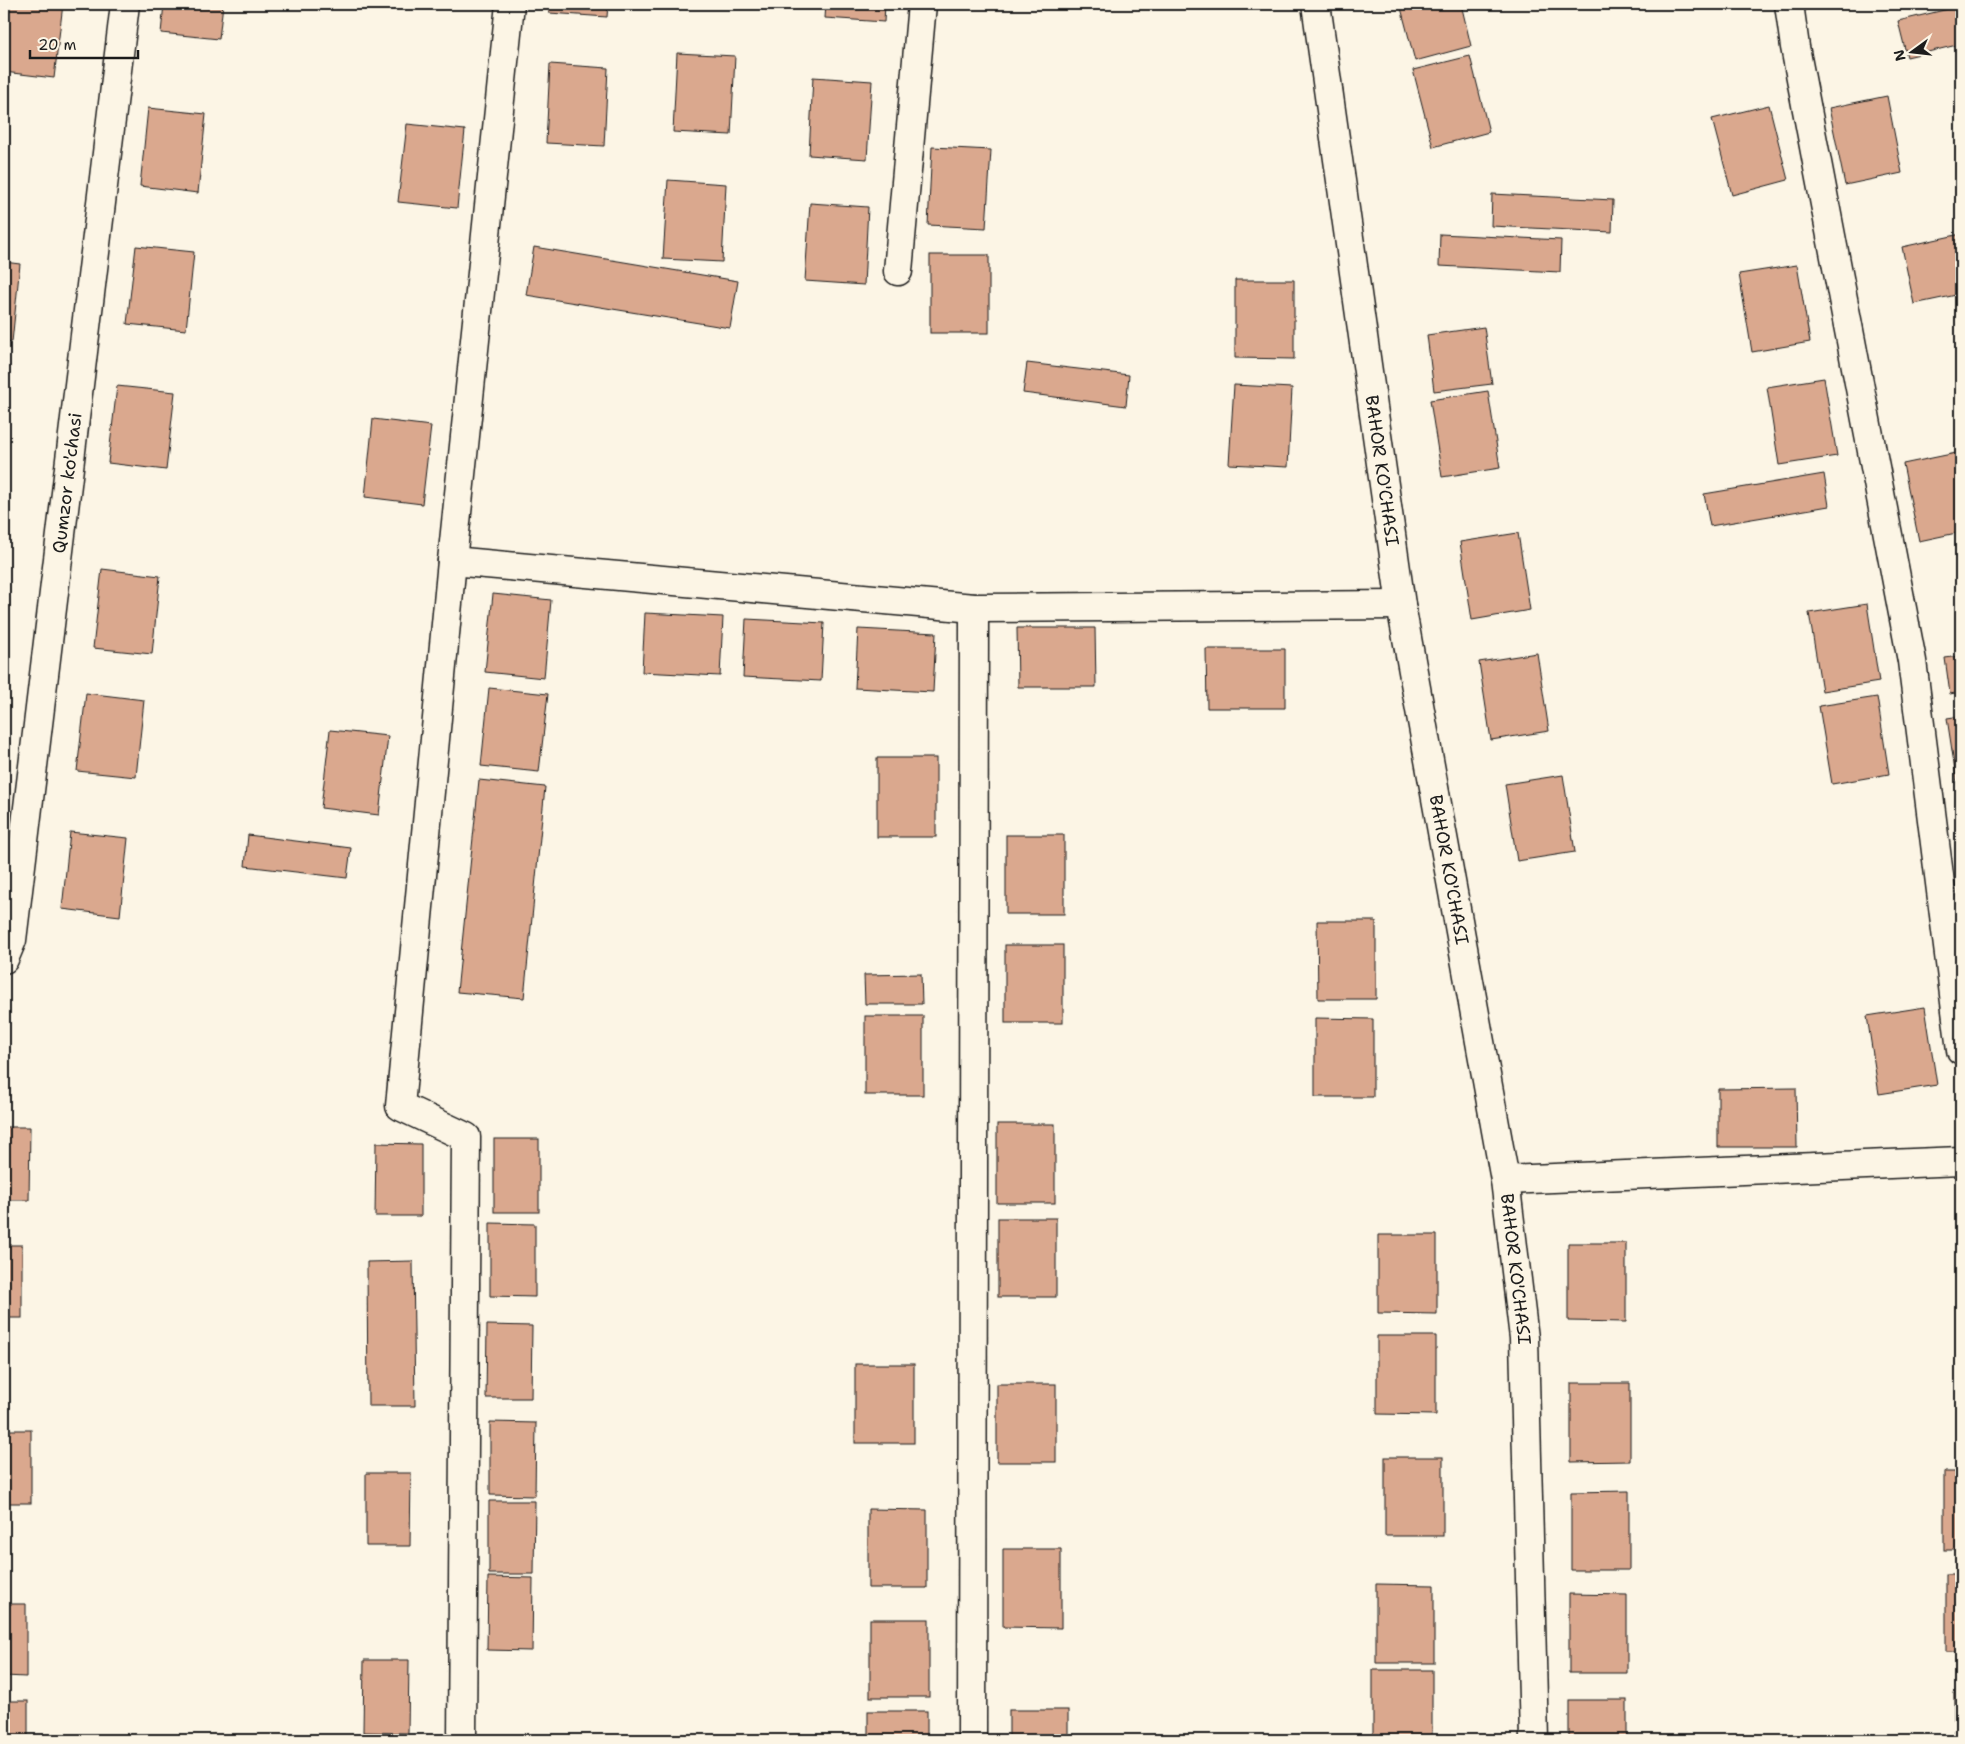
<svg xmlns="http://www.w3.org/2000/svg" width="1965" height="1744" viewBox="0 0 1965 1744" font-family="'Shantell Sans',sans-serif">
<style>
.building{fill:#daa88e;stroke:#1c1c1c}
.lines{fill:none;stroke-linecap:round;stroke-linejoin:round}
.street-casing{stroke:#1c1c1c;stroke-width:31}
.secondary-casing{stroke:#1c1c1c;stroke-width:31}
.street{stroke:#fcf5e5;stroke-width:28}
.secondary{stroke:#fcf5e5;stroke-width:28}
.labels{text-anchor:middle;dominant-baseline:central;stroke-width:5;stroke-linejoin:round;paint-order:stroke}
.street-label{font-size:18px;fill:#1c1c1c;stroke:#fcf5e5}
</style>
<rect width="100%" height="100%" fill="#fcf5e5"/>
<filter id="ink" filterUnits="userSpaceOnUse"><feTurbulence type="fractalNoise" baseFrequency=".02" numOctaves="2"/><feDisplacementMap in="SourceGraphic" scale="10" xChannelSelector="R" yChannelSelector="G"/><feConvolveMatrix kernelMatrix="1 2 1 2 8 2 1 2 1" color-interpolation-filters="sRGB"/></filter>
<g filter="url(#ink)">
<!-- building -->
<g class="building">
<polygon points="4,4 63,4 54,78 4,72"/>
<polygon points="164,4 223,4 219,39 161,33"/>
<polygon points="549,4 608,4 607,17 549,13"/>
<polygon points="826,4 885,4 884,22 825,18"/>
<polygon points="949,4 1008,4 1007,7"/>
<polygon points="1400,4 1461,4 1471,46 1415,61"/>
<polygon points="1961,6 1961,44 1907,57 1898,21"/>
<polygon points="677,53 735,56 731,135 673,132"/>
<polygon points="1470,56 1489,132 1433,147 1413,70"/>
<polygon points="550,64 608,68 604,146 546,143"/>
<polygon points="813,77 872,81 867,159 809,155"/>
<polygon points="1887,96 1902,173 1845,185 1829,108"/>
<polygon points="1769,105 1788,180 1732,195 1712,119"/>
<polygon points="148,108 206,114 198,193 140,186"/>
<polygon points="407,124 465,130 457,208 398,202"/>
<polygon points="932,147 991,150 986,228 928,225"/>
<polygon points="668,180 726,184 722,262 663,259"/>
<polygon points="1492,194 1613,200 1612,232 1491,226"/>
<polygon points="810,203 868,207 864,285 805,281"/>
<polygon points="1440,234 1561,240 1560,272 1439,266"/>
<polygon points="1961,234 1961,294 1914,304 1902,247"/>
<polygon points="136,246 194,252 186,330 127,324"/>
<polygon points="534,247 738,281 730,328 526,295"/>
<rect x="930" y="255" width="59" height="78"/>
<polygon points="4,262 20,264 12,342 4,341"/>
<polygon points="1797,265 1810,342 1752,352 1739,274"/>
<polygon points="1235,280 1294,280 1294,359 1235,358"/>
<polygon points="1484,327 1492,384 1434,391 1427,335"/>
<polygon points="1027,363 1129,375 1126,406 1023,393"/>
<polygon points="1824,378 1837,456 1779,465 1767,387"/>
<polygon points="1234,385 1292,388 1288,467 1229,464"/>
<polygon points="117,386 175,392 166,470 108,463"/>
<polygon points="1488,391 1500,468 1442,477 1430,400"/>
<polygon points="373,419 431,426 422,504 365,497"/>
<polygon points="1961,452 1961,532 1919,541 1903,464"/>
<polygon points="1824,474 1829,506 1710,526 1704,494"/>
<polygon points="1518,533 1530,610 1472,620 1460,542"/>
<polygon points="102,569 160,576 152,654 93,648"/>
<polygon points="493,594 551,600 544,678 485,672"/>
<polygon points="1867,604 1879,682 1822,691 1809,613"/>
<polygon points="645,613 723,617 720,676 642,672"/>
<polygon points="746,619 824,623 821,681 743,677"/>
<polygon points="1017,628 1095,628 1096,687 1018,687"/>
<polygon points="858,629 936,633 933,692 855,688"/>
<polygon points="1206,649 1285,649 1285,708 1207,708"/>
<polygon points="1537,653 1549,731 1491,740 1479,662"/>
<polygon points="1961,656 1961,692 1950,694 1945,658"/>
<polygon points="489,688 548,694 539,772 481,766"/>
<polygon points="86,693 144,700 136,777 77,771"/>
<polygon points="1877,697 1889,774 1832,784 1819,706"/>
<polygon points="1961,716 1961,795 1959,796 1947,718"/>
<polygon points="330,730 388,736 379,815 321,808"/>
<rect x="877" y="758" width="59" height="79"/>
<polygon points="1563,775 1575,852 1517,861 1505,784"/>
<polygon points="479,780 545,787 524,998 457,992"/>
<polygon points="70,832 128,838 120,916 62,909"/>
<polygon points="248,835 351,848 347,878 245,866"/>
<rect x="1006" y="835" width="58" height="79"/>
<polygon points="1317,921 1376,921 1376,999 1318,999"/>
<rect x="1005" y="945" width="58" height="78"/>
<polygon points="921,974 922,1004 865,1004 864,975"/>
<polygon points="1925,1007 1937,1085 1879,1094 1867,1016"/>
<rect x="865" y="1016" width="58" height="79"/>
<polygon points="1315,1018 1373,1019 1373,1097 1315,1097"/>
<polygon points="1796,1088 1797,1147 1718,1147 1718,1089"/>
<rect x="997" y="1124" width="58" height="79"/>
<polygon points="4,1127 30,1127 29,1200 4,1200"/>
<rect x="494" y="1139" width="45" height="73"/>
<polygon points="376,1143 421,1144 421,1216 375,1216"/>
<rect x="998" y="1218" width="58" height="79"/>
<polygon points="490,1223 535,1224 535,1297 490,1296"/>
<polygon points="1378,1235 1437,1235 1437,1314 1378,1313"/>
<polygon points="1568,1243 1626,1243 1626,1322 1568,1321"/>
<rect x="4" y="1245" width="18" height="73"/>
<polygon points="413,1261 415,1406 368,1406 367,1262"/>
<polygon points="487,1325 532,1326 531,1398 486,1398"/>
<polygon points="1377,1336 1436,1336 1436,1415 1377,1414"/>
<rect x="855" y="1364" width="59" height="79"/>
<polygon points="1571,1383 1630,1383 1630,1461 1571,1462"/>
<rect x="997" y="1384" width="59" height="78"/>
<polygon points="490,1422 536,1423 535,1496 490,1495"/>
<rect x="4" y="1430" width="27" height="73"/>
<rect x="1385" y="1457" width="58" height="79"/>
<rect x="1944" y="1472" width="17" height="78"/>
<polygon points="366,1473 411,1473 410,1546 366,1546"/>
<polygon points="1629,1491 1629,1570 1571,1570 1571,1492"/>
<polygon points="489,1501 535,1501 534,1574 489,1574"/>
<polygon points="868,1509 927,1510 927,1588 868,1588"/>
<polygon points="1003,1549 1061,1549 1061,1628 1003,1627"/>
<rect x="1946" y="1574" width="15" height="78"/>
<polygon points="488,1577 533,1578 532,1651 487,1650"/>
<polygon points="1376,1584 1434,1585 1434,1663 1376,1663"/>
<polygon points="1569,1594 1627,1595 1627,1673 1569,1673"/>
<polygon points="4,1604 26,1604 26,1677 4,1676"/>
<rect x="870" y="1619" width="59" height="78"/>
<polygon points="364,1660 409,1660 408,1733 363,1732"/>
<rect x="1373" y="1670" width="59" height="70"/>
<rect x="1954" y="1693" width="7" height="47"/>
<rect x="1569" y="1700" width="58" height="40"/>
<rect x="4" y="1701" width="24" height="39"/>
<rect x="1009" y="1710" width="59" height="30"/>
<rect x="868" y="1711" width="59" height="29"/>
</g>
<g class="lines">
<!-- street casing -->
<g class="street-casing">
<g id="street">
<polyline points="1789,4 1795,47 1912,661 1961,1050"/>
<polyline points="898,271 922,4"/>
<polyline points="452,561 974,608 1401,605"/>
<path id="s1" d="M 4,959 L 12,940 L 125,4"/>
<polyline points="1505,1180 1961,1161"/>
<polyline points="462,1740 466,1137 400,1106 452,561 510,4"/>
<polyline points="972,1740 974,608"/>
</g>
</g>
<!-- secondary casing -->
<g class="secondary-casing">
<g id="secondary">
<path id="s2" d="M 1316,4 L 1401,605 L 1505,1180 L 1524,1338 L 1534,1740"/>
</g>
</g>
<!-- street -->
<use href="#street" class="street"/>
<!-- secondary -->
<use href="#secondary" class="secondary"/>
</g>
</g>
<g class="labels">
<!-- street labels -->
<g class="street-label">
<text stroke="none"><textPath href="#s2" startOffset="471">BAHOR KO'CHASI</textPath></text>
<text stroke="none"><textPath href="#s1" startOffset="481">Qumzor ko'chasi</textPath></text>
<text stroke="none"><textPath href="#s2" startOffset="876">BAHOR KO'CHASI</textPath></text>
<text stroke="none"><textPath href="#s2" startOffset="1281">BAHOR KO'CHASI</textPath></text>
</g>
</g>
<!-- margin -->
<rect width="1965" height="1744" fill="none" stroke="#fcf5e5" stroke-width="20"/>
<rect x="10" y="10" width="1945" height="1724" fill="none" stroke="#1c1c1c" stroke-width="2" filter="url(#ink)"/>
<!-- north arrow -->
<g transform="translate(1912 52) rotate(255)" stroke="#fcf5e5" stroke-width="4" paint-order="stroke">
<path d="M0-4L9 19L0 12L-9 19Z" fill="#1c1c1c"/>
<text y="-8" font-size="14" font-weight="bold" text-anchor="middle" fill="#1c1c1c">N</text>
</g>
<!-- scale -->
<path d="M30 50v8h108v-8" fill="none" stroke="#1c1c1c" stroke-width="2.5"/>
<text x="38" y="50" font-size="15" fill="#1c1c1c" stroke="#fcf5e5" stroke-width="4" paint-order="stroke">20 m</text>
</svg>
